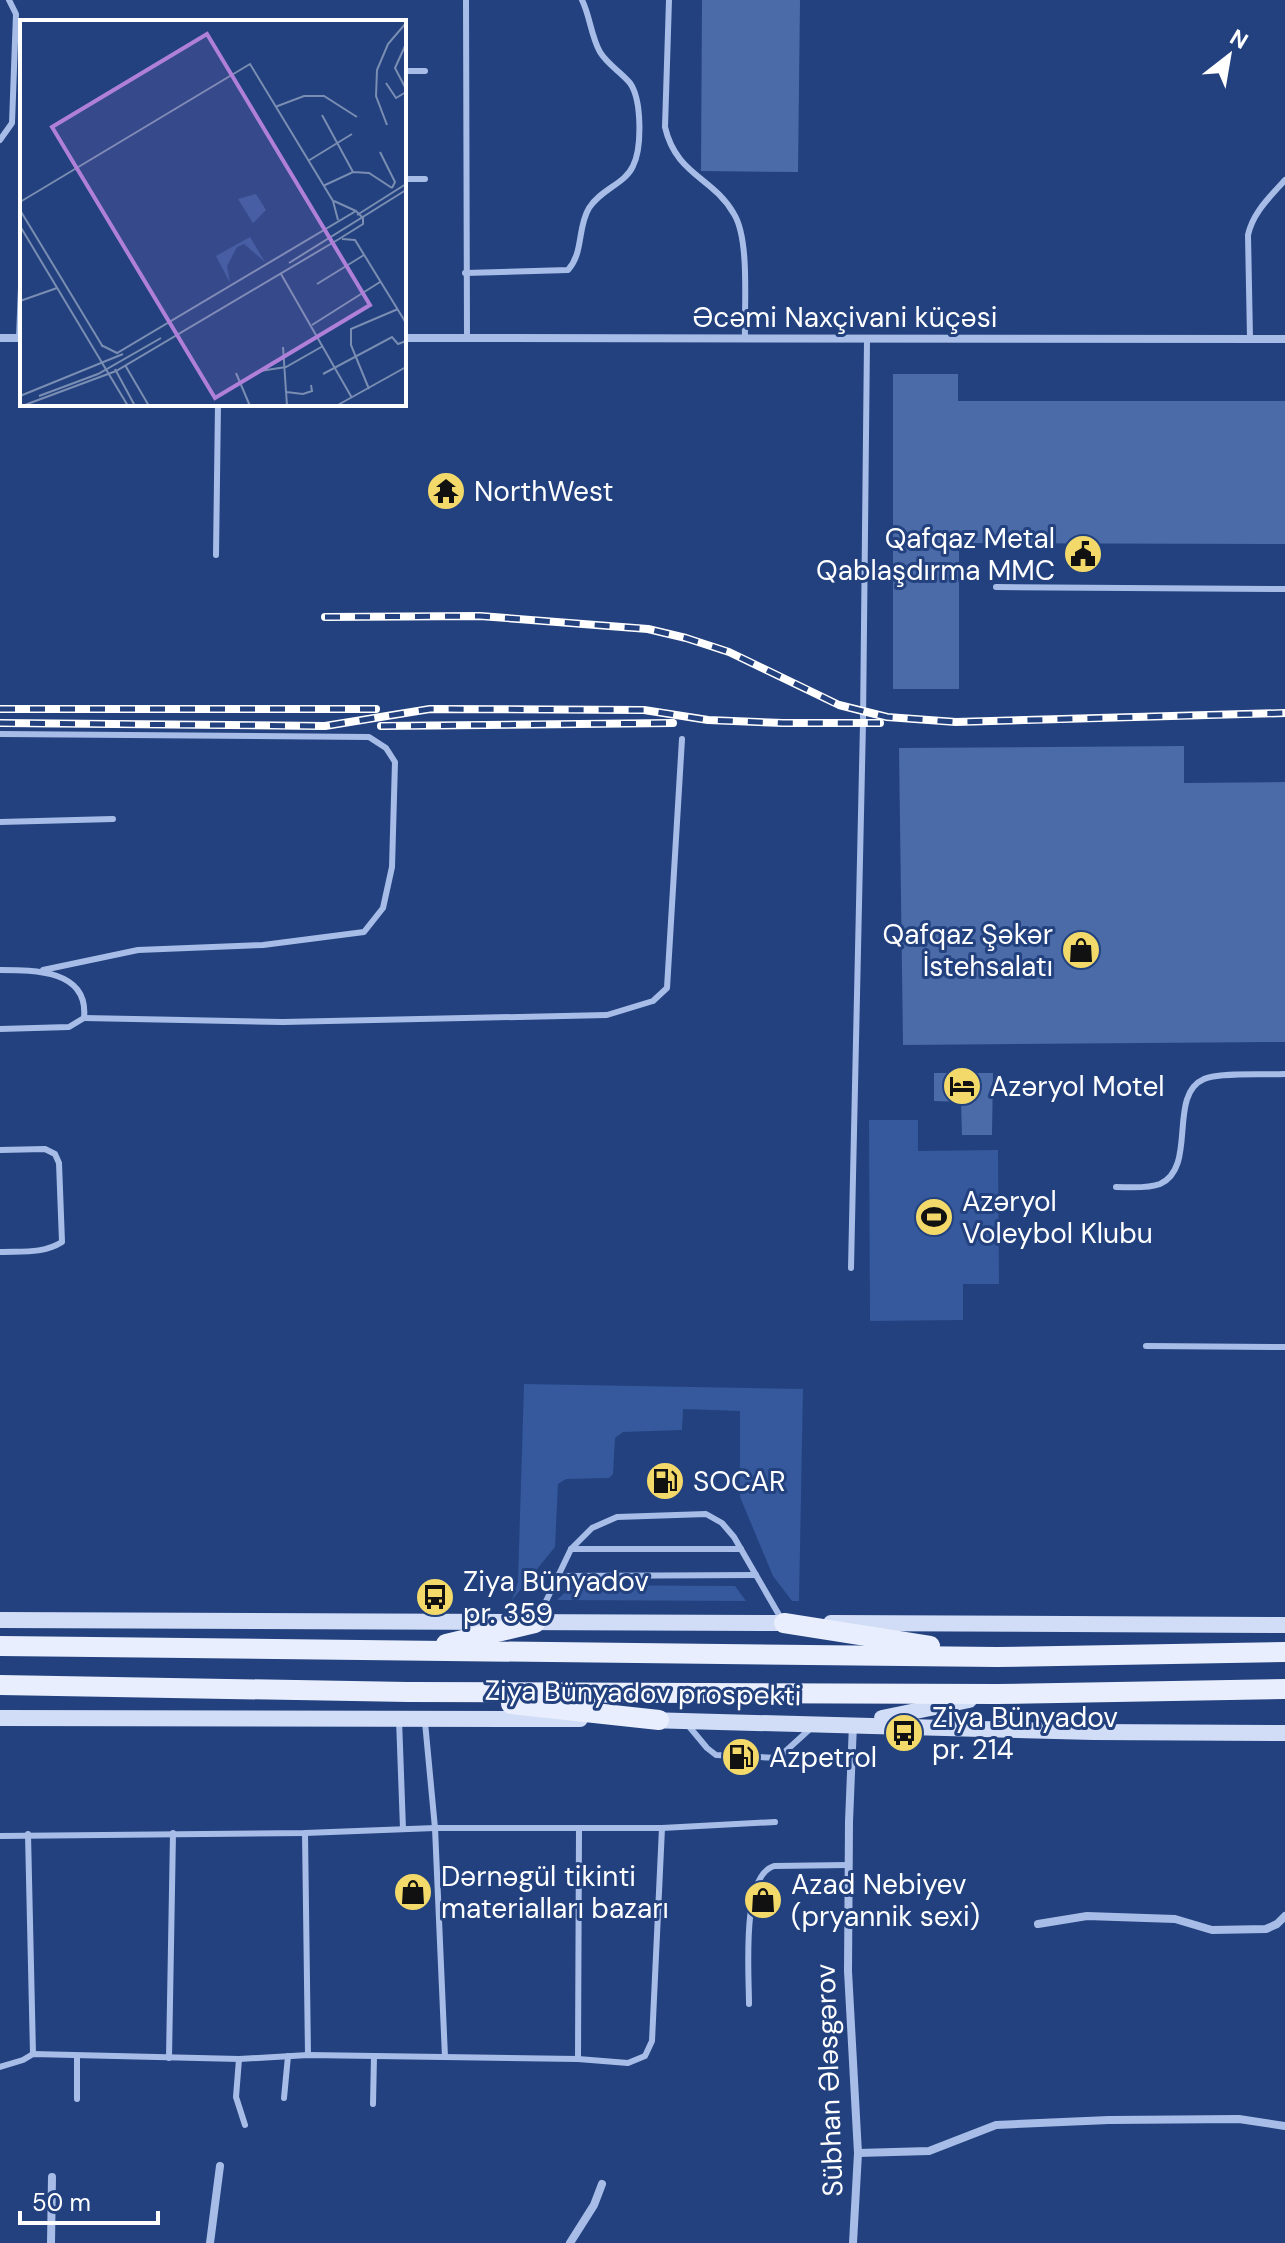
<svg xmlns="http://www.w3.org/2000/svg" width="1285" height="2243" viewBox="0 0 1285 2243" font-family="'DM Sans',sans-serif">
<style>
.green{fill:#35599c}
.building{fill:#4b6aa8}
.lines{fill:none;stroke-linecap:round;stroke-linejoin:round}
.lane{stroke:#a7bde7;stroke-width:6}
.street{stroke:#a7bde7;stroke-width:8}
.secondary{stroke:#d1ddf6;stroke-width:16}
.primary{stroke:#e8eefd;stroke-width:20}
.rail-casing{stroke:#fff;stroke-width:8}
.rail{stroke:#22417e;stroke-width:5;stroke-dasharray:15;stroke-linecap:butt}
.labels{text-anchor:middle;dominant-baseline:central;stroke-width:6;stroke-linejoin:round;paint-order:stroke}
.street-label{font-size:28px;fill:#fff;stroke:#22417e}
.poi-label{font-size:28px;fill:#fff;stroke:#22417e;text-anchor:start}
.inset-road{fill:none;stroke:#7a8db2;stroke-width:2}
.view{fill:#b080d9;fill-opacity:0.15;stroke:#b080d9;stroke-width:4}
.inset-edge{fill:none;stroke:#fff;stroke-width:4}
</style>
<rect width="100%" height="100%" fill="#22417e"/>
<!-- green -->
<g class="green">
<polygon points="869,1120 918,1120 918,1151 998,1150 999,1284 963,1284 963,1320 870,1321"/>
<polygon points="524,1384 803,1389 799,1601 792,1601 773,1576 740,1497 740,1411 683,1409 682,1430 623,1432 615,1438 613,1474 609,1478 566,1479 558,1484 555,1547 512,1600 518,1582"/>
<polygon points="573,1585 735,1586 746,1601 557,1600"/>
</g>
<!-- building -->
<g class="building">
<polygon points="702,0 800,0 798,172 701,171"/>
<polygon points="893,374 958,374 958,401 1285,401 1285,544 959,543 959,689 893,689"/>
<polygon points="1184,746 1184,783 1285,782 1285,1042 903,1045 899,748"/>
<polygon points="934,1073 993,1073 992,1135 962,1135 961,1102 934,1101"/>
</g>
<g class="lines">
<!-- lane -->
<g class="lane">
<polyline points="466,0 467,338"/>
<path d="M 669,0 L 665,127 C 676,175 713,177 734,214 C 750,240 744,307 745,339"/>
<polyline points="404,71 425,71"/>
<polyline points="0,140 12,123 16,14 9,0"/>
<polyline points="404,179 425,179"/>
<path d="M 465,273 L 568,270 C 584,252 577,228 589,208 C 601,189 625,184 633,166 C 642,148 642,100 630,83 C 621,72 607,64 600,52 C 591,36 590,16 582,0"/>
<polyline points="19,338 22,262"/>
<path d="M 1250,338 L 1248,235 C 1253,212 1270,197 1285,180"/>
<polyline points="216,555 218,404"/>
<polyline points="996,587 1285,589"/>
<polyline points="0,734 369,737 386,748 395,762 392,867 383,908 364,932 263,945 138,950 43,970"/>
<polyline points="0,822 113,819"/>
<path d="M 0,970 C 35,970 89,970 84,1018 L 69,1027 L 0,1029"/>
<polyline points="84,1018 283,1022 607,1015 653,1001 667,988 682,739"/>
<path d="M 0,1150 L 45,1149 L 55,1154 L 59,1163 L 62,1242 C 43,1254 22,1251 0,1252"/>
<path d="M 1116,1187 C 1129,1187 1147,1189 1160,1184 C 1198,1167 1167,1095 1204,1079 C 1218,1072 1266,1075 1285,1074"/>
<polyline points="851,1268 863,723 867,340"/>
<polyline points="1146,1346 1285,1347"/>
<polyline points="571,1549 741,1549"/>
<polyline points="558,1576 756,1575"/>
<polyline points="537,1620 571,1549 592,1528 617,1517 706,1514 722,1523 734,1537 782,1620"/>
<polyline points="399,1719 403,1829"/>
<polyline points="425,1722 435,1828 445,2057"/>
<polyline points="687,1724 707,1748 716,1755 778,1758 810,1729"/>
<polyline points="305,1833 308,2055"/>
<polyline points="28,1834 33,2054"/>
<polyline points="0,1836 305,1833 435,1828 662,1828 775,1822"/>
<path d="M 749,2004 C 749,1973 741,1876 774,1866 L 848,1865"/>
<polyline points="169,2058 173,1833"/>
<polyline points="239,2059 236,2097 245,2125"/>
<polyline points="578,2059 579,1830"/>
<polyline points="0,2067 23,2060 33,2054 239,2059 308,2055 578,2059 628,2063 645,2056 652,2041 662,1828"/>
<polyline points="284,2098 288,2056"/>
<polyline points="77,2099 77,2056"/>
<polyline points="373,2104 374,2056"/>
</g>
<!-- street -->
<g class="street">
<polyline points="0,338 22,338"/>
<polyline points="404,338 1285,339"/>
<polyline points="1038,1924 1087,1916 1175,1919 1212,1930 1266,1929 1277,1924 1285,1916"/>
<polyline points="858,2153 929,2151 996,2125 1109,2120 1239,2119 1285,2126"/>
<polyline points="51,2243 52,2177"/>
<polyline points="210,2243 220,2166"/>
<polyline points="570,2243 594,2205 602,2184"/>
<polyline points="853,2243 858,2153 848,1971 849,1822 853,1724"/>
</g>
<!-- secondary -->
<g class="secondary">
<polyline points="0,1620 795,1623"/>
<polyline points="831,1623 1285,1625"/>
<polyline points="0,1718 580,1719"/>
<polyline points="882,1718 969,1700"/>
<polyline points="647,1720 1094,1732 1285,1733"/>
</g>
<!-- primary -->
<g class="primary">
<polyline points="784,1623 930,1646"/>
<polyline points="446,1644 535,1623"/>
<polyline points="0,1646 997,1657 1285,1652"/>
<polyline points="0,1685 408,1692 997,1694 1285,1689"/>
<polyline points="511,1704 659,1720"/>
</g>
<!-- rail casing -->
<g class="rail-casing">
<g id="rail">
<polyline points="325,617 480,616 648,629 686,638 729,652 839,705 887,717 956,722 1285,713"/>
<polyline points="0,709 376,709"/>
<polyline points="0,723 325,726 430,709 644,710 708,720 783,723 880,723"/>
<polyline points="381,726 673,723"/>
</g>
</g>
<!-- rail -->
<use href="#rail" class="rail"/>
</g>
<!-- icons -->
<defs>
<g id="temple-disc" transform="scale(2)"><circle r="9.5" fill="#f2d969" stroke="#22417e"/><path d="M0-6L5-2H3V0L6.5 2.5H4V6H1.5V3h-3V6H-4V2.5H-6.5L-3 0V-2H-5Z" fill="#111"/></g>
<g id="civic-disc" transform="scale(2)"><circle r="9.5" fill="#f2d969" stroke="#22417e"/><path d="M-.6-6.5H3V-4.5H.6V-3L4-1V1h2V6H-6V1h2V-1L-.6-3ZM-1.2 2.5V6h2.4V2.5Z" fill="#111"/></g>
<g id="shop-disc" transform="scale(2)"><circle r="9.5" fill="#f2d969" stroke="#22417e"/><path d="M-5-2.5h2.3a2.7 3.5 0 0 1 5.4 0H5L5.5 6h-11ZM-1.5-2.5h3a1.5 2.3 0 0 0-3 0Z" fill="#111"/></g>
<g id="hotel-disc" transform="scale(2)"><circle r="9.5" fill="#f2d969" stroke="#22417e"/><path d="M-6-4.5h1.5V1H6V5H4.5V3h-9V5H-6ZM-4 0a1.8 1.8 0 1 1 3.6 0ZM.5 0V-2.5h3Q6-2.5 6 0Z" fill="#111"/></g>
<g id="stadium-disc" transform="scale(2)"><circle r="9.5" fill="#f2d969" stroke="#22417e"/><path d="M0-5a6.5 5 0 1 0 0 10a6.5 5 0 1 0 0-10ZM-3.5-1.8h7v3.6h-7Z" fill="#111"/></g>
<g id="fuel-disc" transform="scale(2)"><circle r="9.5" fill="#f2d969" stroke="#22417e"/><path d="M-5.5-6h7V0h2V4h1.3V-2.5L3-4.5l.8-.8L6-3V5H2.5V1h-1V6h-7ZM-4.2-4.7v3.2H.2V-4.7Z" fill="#111"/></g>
<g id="bus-disc" transform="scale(2)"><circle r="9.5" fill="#f2d969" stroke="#22417e"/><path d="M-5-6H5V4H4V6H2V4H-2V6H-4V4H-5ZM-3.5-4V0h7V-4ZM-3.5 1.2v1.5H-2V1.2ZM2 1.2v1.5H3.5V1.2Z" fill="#111"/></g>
</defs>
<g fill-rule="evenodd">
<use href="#temple-disc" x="446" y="491"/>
<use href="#civic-disc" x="1083" y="554"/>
<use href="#shop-disc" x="1081" y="950"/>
<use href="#hotel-disc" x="962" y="1086"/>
<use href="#stadium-disc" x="934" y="1217"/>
<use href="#fuel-disc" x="665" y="1481"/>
<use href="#bus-disc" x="435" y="1597"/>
<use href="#bus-disc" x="904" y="1733"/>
<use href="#fuel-disc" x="741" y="1757"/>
<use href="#shop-disc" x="413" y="1892"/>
<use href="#shop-disc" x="763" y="1900"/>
</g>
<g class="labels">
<!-- street labels -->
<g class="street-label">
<text x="845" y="317">Əcəmi Naxçivani küçəsi</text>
<text transform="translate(643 1693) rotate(1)">Ziya Bünyadov prospekti</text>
<text transform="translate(829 2080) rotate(-92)">Sübhan Ələsgərov</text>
</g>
<!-- poi labels -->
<g class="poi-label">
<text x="474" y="491">NorthWest</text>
<text x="1055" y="538" text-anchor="end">Qafqaz Metal<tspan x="1055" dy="32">Qablaşdırma MMC</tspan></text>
<text x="1053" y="934" text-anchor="end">Qafqaz Şəkər<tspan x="1053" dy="32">İstehsalatı</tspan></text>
<text x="990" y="1086">Azəryol Motel</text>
<text x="962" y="1201">Azəryol<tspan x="962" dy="32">Voleybol Klubu</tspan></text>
<text x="693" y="1481">SOCAR</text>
<text x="463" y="1581">Ziya Bünyadov<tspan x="463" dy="32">pr. 359</tspan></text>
<text x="932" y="1717">Ziya Bünyadov<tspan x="932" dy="32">pr. 214</tspan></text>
<text x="769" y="1757">Azpetrol</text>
<text x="441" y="1876">Dərnəgül tikinti<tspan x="441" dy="32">materialları bazarı</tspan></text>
<text x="791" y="1884">Azad Nebiyev<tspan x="791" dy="32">(pryannik sexi)</tspan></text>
</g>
</g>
<!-- overview -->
<g transform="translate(20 20)">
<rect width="386" height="386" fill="#22417e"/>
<path d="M 236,174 L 246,190 L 233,203 L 218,179 ZM 230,217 L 245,242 L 224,224 L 217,227 L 207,246 L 210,263 L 196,236 Z" fill="#35599c"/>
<path class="inset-road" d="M 385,26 L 375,48 L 386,69M 366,63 L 376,78 L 386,72M 255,87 L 284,76 L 304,76 L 337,97M 302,95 L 333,152M 367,105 L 356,76 L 357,50 L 368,24 L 386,3M 360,132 L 375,162 L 372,168M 288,141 L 332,114M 303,166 L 333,152 L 349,153 L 372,168M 314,181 L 336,191M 0,182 L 230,44 L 313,181 L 318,200M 0,190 L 83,327M 337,195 L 386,164M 0,206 L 108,386M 322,219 L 335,220 L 386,303M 269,243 L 386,170M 261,254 L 332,378M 297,264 L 344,235M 0,281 L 37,268M 292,305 L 360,262M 263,327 L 267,386M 105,345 L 129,386M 95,349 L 115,386M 240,351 L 266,347 L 303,326M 216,353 L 230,386M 303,354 L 372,317 L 378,324 L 386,321M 349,369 L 331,325 L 331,309 L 378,289M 266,372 L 283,374 L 292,371 L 291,365M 0,376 L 103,334M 19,376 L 78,354 L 141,318M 2,386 L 96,351 L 319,219 L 343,204 L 343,198 L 336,191 L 97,333 L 81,325M 316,386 L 386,347"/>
<path class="view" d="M 187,14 L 350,285 L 195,378 L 32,107 Z"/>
<rect width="386" height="386" class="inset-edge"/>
</g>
<!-- north arrow -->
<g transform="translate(1229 56) rotate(31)" stroke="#22417e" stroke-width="6" paint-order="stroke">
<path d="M0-6L14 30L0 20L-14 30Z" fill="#ffffff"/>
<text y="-12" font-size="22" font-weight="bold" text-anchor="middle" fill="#ffffff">N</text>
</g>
<!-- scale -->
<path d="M20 2211v12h138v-12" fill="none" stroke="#ffffff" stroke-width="4"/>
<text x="32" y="2211" font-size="24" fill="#ffffff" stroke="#22417e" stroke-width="6" paint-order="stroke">50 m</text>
</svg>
